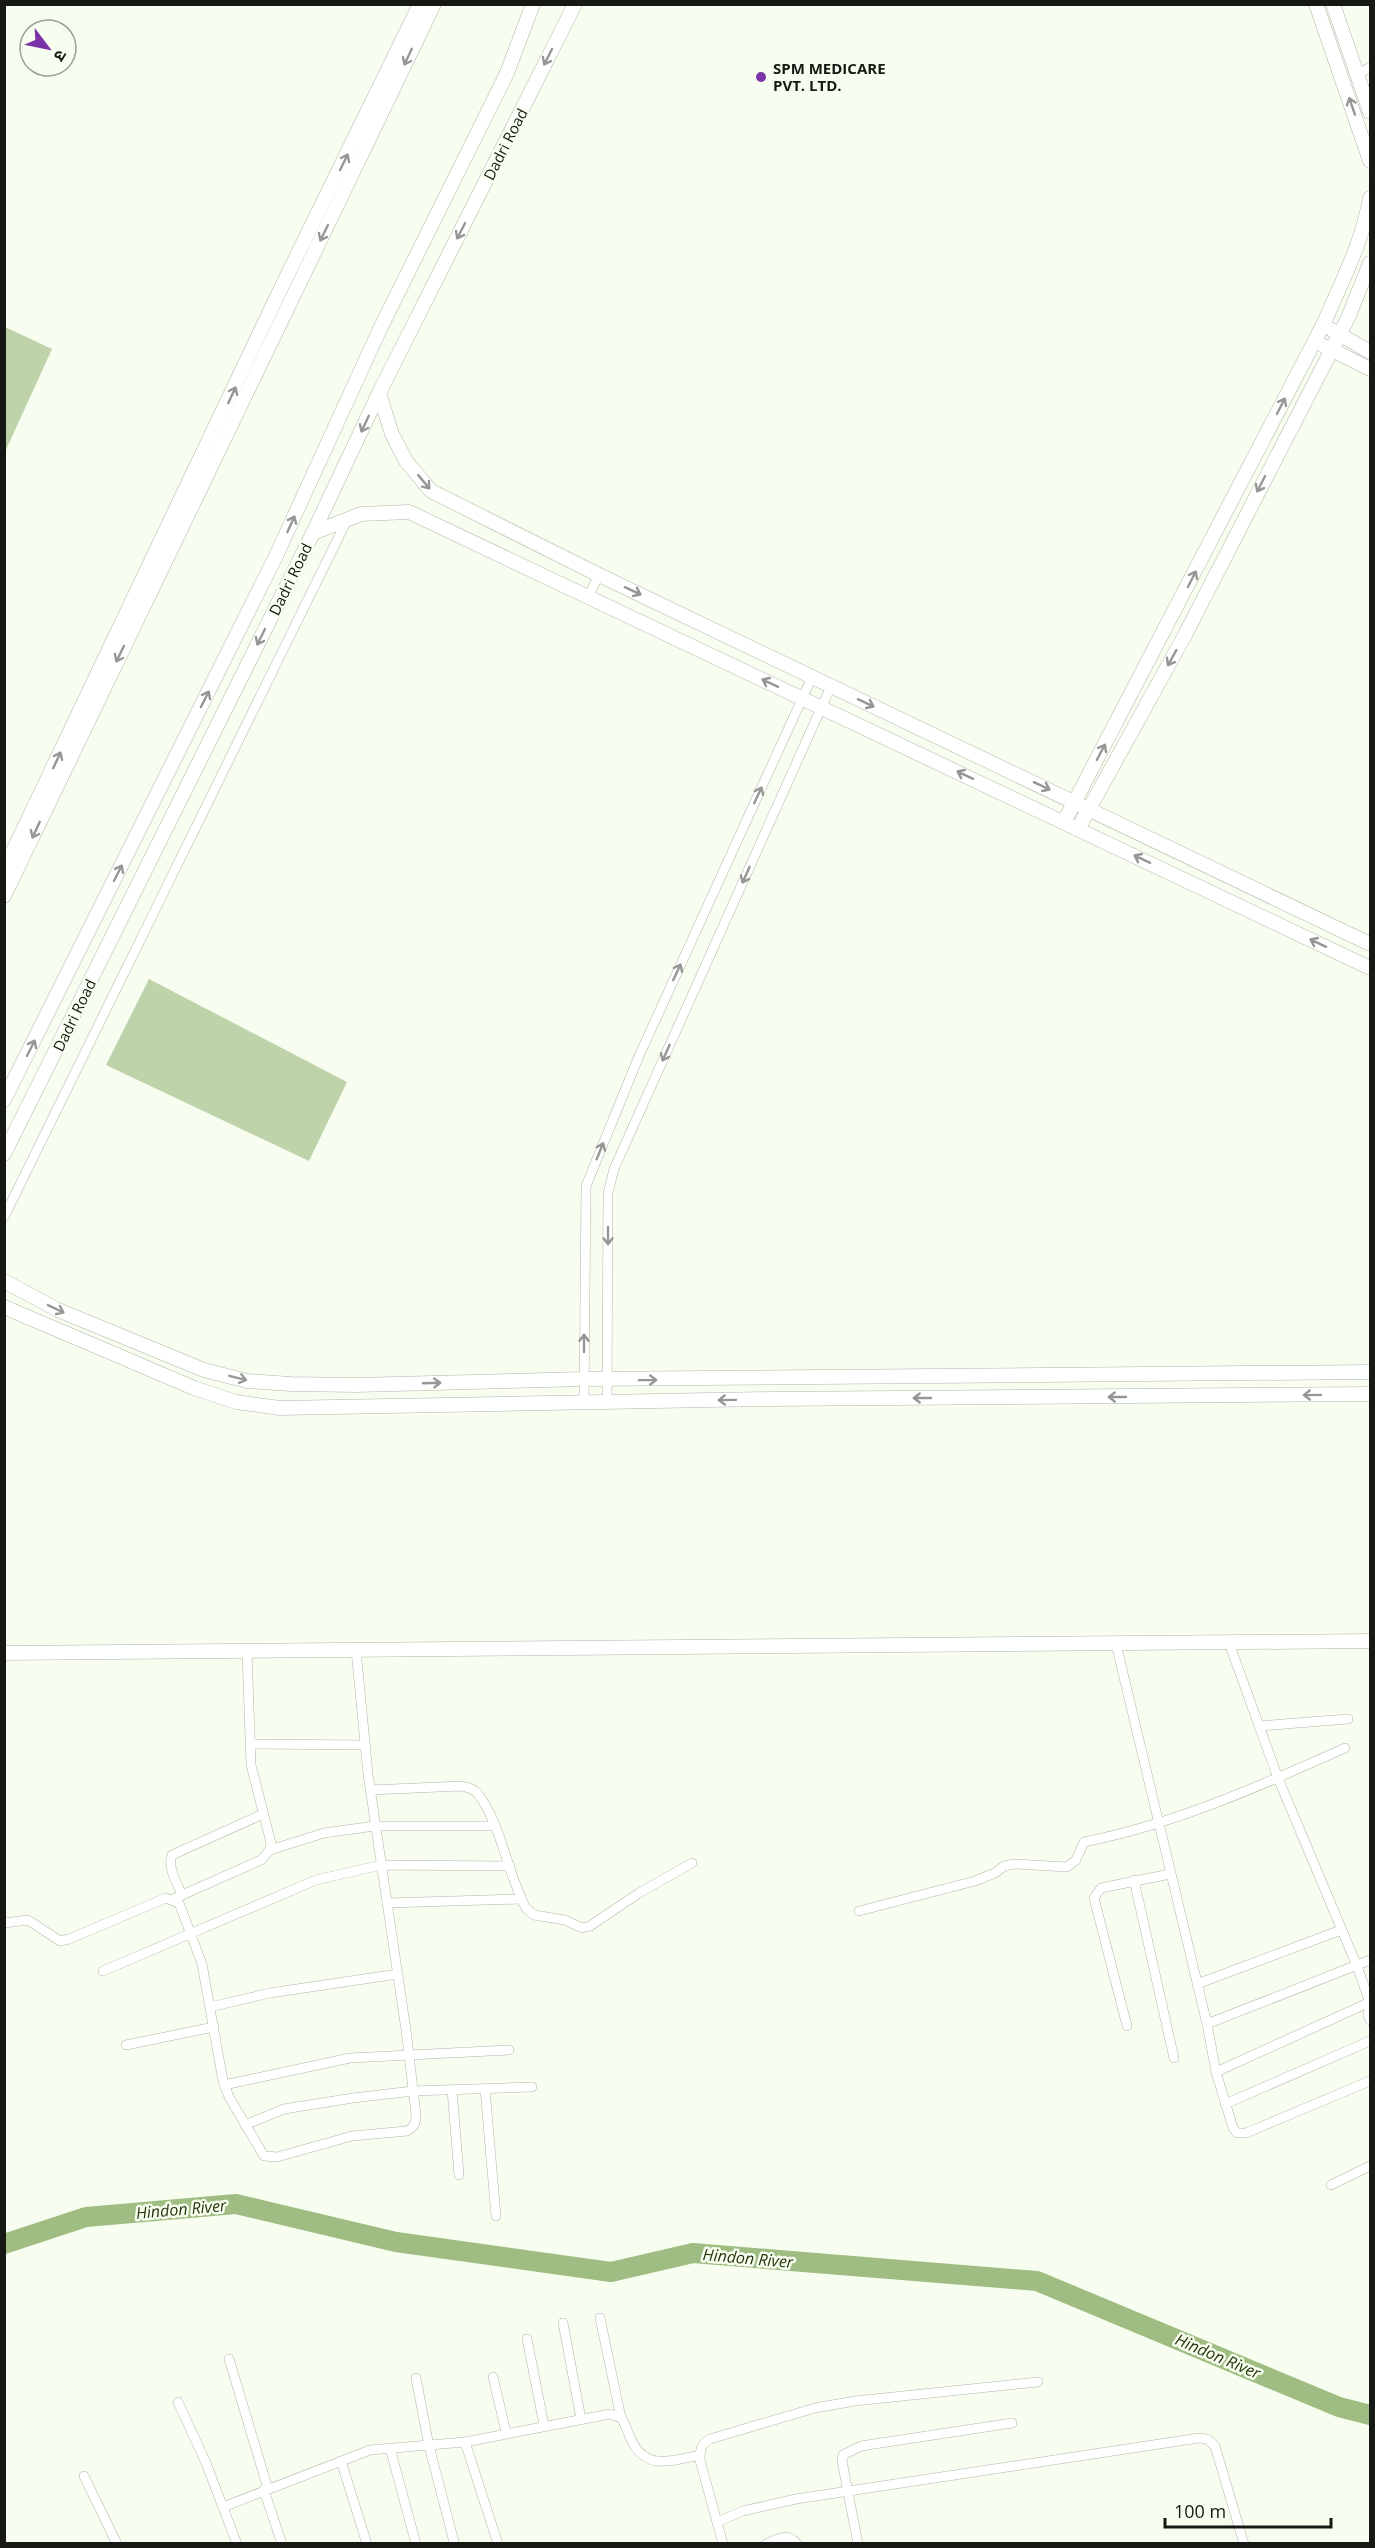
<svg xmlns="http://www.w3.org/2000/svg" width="1375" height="2548" viewBox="0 0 1375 2548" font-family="'Open Sans','Noto Sans Devanagari',sans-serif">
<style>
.green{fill:#bfd3ab}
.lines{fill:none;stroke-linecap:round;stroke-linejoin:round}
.river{stroke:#9fbd82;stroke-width:20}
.street-casing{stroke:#b0b6aa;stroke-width:10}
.secondary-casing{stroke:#b0b6aa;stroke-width:15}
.street{stroke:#fff;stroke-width:9}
.secondary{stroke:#fff;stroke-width:14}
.oneway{stroke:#969795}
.poi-dot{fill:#7b34a7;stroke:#f7fef0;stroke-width:2}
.labels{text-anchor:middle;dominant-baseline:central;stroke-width:5;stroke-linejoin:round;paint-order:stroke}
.poi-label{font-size:15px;font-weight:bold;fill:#151813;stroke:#f7fef0;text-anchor:start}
.street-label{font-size:15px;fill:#151813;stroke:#f7fef0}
.water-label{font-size:16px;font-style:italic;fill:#25370c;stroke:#f7fef0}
</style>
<rect width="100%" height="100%" fill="#f7fef0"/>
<!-- green -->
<g class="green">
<polygon points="5,327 52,349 5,452"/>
<polygon points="149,979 347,1082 309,1161 106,1065"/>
</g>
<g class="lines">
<!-- river -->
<polyline class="river" points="4,2244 86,2217 236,2204 396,2242 611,2272 693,2253 1037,2281 1339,2407 1370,2415"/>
<!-- street casing -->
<g class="street-casing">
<g id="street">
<polyline points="1358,75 1370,67"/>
<polyline points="588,597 599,575"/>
<polyline points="4,1217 347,520"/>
<polyline points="607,1401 608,1193 614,1169 831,686"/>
<polyline points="584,1402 586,1186 639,1056 812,677"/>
<polyline points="1229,1643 1278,1778 1357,1966 1370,2003 1368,2016 1370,2020"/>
<polyline points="1116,1644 1207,2024 1216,2072 1233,2128 1237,2133 1246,2133 1370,2081"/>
<polyline points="1259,1726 1348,1719"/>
<polyline points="250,1744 365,1745"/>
<path d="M 370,1790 L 461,1786 C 467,1787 474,1789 478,1794 C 502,1826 507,1873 526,1908 L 534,1915 L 565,1920 L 582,1928 L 590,1926 L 639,1893 L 692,1863"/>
<polyline points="270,1850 324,1833 375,1826 494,1826"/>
<polyline points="1134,1880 1174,2058"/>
<path d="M 182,1895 C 177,1883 167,1867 172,1855 L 263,1814"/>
<polyline points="173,1899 261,1860 270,1850 271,1843 251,1765 247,1651"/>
<polyline points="387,1903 521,1899"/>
<path d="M 859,1911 L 975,1881 L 995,1873 L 1004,1866 L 1014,1864 L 1067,1867 L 1076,1860 L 1084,1842 C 1175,1824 1260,1786 1345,1748"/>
<path d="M 4,1923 L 28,1920 L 60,1941 L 69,1939 L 166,1898 L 179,1903 L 202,1964 L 223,2081 L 229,2097 L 264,2156 L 277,2157 L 352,2136 L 407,2131 C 415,2127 416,2122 416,2114 L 406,2030 L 368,1774 L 356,1650"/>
<polyline points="103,1971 316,1880 381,1865 510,1866"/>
<polyline points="1197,1984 1341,1930"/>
<polyline points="210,2007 270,1993 398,1974"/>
<polyline points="1207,2024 1370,1960"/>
<polyline points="1127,2026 1094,1898 1101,1888 1170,1874"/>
<polyline points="126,2045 214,2027"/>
<polyline points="1216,2072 1370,2002"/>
<polyline points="224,2085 350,2058 509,2050"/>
<polyline points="485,2089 496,2216"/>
<polyline points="452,2090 459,2175"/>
<polyline points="1225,2104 1370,2041"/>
<polyline points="245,2125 284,2109 353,2098 413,2091 532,2087"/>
<polyline points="1331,2185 1370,2166"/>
<polyline points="600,2318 621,2418"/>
<polyline points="563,2323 581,2419"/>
<polyline points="527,2339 544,2425"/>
<polyline points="229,2359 268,2489"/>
<polyline points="493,2377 506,2432"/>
<polyline points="416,2378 429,2446 454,2542"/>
<polyline points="178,2402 206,2463 237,2544"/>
<polyline points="465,2442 498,2544"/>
<polyline points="390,2448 416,2544"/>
<polyline points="341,2461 367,2544"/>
<polyline points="84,2476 117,2544"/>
<polyline points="264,2490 282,2544"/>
<path d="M 223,2507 L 370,2450 L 465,2442 L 610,2414 L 621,2418 C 627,2426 628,2435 633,2443 C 648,2471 675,2460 700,2455"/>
<polyline points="717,2522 743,2511 796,2499 1199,2438 1207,2439 1215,2446 1244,2544"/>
<path d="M 723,2544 L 700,2460 C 700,2450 701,2444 710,2439 L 815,2408 L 855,2401 L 1038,2382"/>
<path d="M 766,2544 C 777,2539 788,2532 797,2544"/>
<polyline points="858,2544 842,2461 843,2455 861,2446 1012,2423"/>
</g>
</g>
<!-- secondary casing -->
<g class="secondary-casing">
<g id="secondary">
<polyline points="1316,4 1370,161"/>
<polyline points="1333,4 1370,112"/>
<polyline points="1332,330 1370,352"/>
<polyline points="1324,346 1370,369"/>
<polyline points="379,393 392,434 406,461 431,491 599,575 1370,944"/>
<polyline points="313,533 361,514 409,512 1370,968"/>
<path d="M 1064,822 L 1323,325 C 1341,283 1362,244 1370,198"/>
<polyline points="1078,829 1185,635 1348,318 1370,263"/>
<polyline points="4,870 283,284 420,4"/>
<polyline points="4,896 434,4"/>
<polyline points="4,1100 276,556 379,331 507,73 533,4"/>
<polyline points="4,1154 313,533 379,393 575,4"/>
<polyline points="4,1281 58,1310 204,1370 247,1381 291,1384 356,1385 584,1379 1370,1372"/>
<polyline points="4,1307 194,1388 236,1402 280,1408 770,1399 1370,1394"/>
<polyline points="4,1653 1370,1641"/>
</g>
</g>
<!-- street -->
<use href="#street" class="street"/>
<!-- secondary -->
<use href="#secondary" class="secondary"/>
</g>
<!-- one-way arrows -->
<defs><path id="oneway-shaft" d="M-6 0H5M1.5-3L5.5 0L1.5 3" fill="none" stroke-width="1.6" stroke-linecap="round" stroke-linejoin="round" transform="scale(1.5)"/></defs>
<g class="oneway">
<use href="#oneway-shaft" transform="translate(408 57) rotate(115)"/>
<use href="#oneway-shaft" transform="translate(548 57) rotate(117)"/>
<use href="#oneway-shaft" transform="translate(1352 106) rotate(-109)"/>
<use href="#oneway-shaft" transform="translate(344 162) rotate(-64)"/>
<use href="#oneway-shaft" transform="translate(461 231) rotate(117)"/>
<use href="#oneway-shaft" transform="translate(324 233) rotate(116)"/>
<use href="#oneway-shaft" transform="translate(232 395) rotate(-65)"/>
<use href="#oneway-shaft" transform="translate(1281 406) rotate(-63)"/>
<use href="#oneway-shaft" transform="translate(365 424) rotate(115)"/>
<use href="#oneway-shaft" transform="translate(424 482) rotate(50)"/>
<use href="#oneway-shaft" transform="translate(1261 484) rotate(117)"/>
<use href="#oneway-shaft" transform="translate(291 524) rotate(-66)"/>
<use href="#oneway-shaft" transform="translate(1192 579) rotate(-63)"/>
<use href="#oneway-shaft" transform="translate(633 591) rotate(25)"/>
<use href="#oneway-shaft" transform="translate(261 637) rotate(116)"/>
<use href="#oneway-shaft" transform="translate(120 654) rotate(116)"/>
<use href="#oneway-shaft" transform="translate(1172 658) rotate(119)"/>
<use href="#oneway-shaft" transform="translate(770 683) rotate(-155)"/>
<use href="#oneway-shaft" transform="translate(205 699) rotate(-63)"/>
<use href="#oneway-shaft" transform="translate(866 703) rotate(25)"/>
<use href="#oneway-shaft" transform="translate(1101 752) rotate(-62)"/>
<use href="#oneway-shaft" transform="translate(57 760) rotate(-65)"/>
<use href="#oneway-shaft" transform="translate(965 775) rotate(-155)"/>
<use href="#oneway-shaft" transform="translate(1042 786) rotate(25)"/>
<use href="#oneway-shaft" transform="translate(758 795) rotate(-65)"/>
<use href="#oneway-shaft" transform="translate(36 830) rotate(115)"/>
<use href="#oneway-shaft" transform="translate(1142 859) rotate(-155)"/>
<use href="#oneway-shaft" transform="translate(118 873) rotate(-63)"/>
<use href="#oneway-shaft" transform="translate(746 875) rotate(114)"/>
<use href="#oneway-shaft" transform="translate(1318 943) rotate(-155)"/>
<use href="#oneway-shaft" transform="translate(677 972) rotate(-65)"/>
<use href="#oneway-shaft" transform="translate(31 1048) rotate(-63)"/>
<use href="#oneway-shaft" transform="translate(666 1053) rotate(114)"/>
<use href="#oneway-shaft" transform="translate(600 1151) rotate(-68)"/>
<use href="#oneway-shaft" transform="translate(608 1236) rotate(90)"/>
<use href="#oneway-shaft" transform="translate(56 1309) rotate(26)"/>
<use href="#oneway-shaft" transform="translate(584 1343) rotate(-90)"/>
<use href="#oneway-shaft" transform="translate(238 1378) rotate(14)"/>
<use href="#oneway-shaft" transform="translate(648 1380) rotate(-1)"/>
<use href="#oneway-shaft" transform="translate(432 1383) rotate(-2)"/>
<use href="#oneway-shaft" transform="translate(1312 1395) rotate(179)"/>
<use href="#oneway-shaft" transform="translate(1117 1397) rotate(180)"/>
<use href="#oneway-shaft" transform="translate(922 1398) rotate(180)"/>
<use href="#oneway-shaft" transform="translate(727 1400) rotate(179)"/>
</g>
<!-- markers -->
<circle class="poi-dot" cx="761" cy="77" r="6"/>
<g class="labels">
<!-- poi labels -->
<g class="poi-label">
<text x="773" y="68">SPM MEDICARE<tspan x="773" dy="17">PVT. LTD.</tspan></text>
</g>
<!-- street labels -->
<g class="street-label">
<text transform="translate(505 144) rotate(-63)">Dadri Road</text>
<text transform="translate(290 579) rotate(-64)">Dadri Road</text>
<text transform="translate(74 1015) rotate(-64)">Dadri Road</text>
</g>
<!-- water labels -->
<g class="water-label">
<text transform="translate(181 2209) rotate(-5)">Hindon River</text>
<text transform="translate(748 2258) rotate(5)">Hindon River</text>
<text transform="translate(1218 2356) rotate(23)">Hindon River</text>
</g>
</g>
<!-- border -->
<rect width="1375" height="2548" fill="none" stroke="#151813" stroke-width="12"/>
<!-- north arrow -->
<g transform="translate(48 48) rotate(122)"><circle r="28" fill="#f7fef0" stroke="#9da298" stroke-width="1.5"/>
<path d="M0-4.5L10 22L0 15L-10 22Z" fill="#7b34a7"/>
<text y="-9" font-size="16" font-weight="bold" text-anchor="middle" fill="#151813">उ</text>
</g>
<!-- scale -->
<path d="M1165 2518v9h166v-9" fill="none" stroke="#151813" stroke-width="3"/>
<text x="1174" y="2518" font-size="18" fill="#151813" stroke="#f7fef0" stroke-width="4.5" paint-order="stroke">100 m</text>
</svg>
